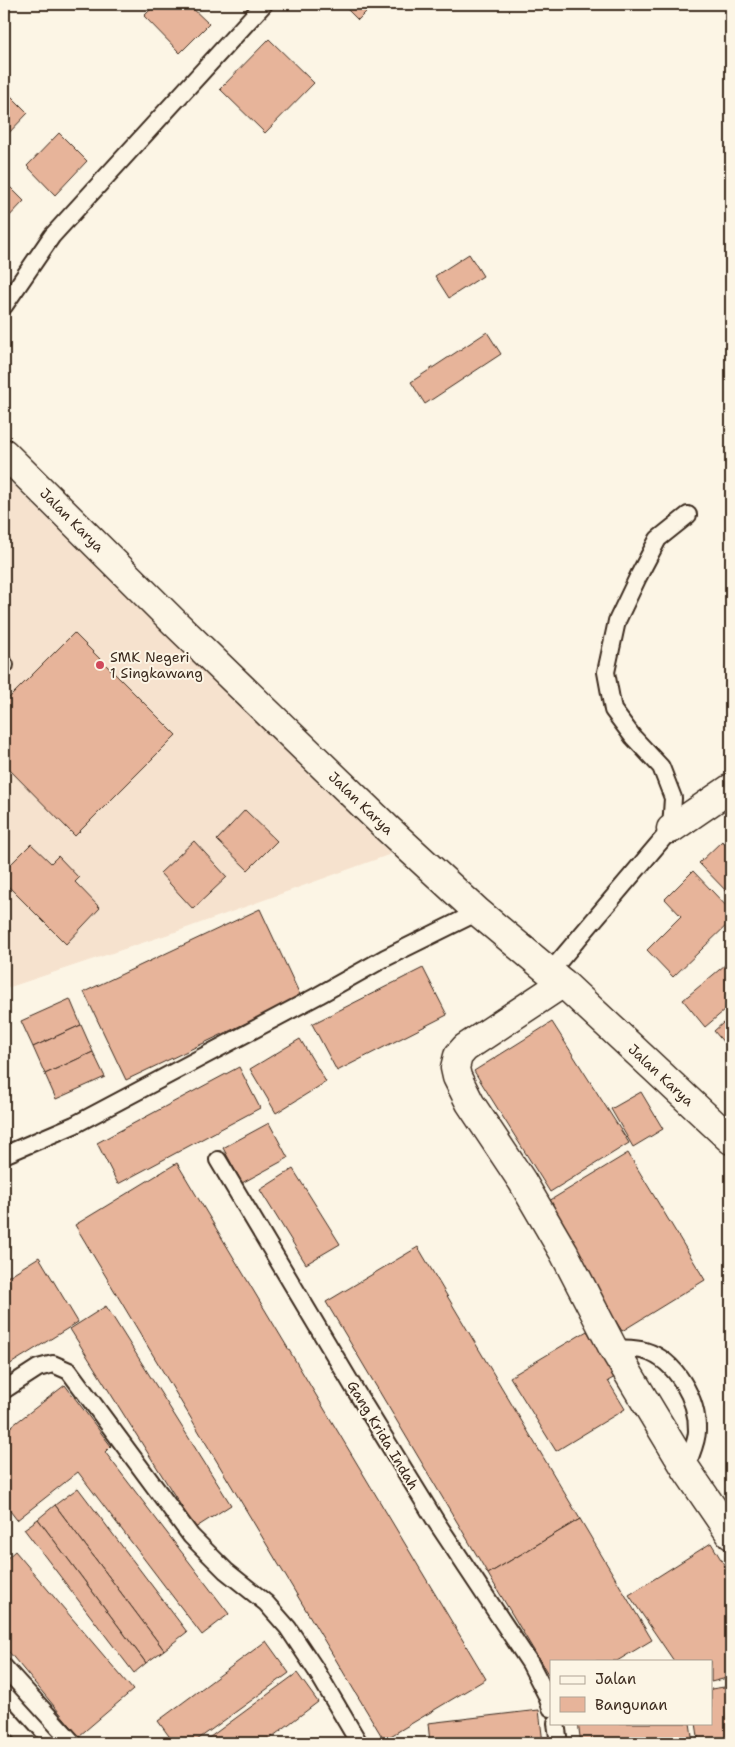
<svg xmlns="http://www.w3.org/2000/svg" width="735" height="1747" viewBox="0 0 735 1747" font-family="'Shantell Sans',sans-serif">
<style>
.built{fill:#f6e2ce}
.building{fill:#e7b49a;stroke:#3b2a1e}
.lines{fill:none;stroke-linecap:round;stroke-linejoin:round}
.lane-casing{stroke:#3b2a1e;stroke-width:20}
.street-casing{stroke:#3b2a1e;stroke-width:31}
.lane{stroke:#fcf5e5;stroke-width:16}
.street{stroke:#fcf5e5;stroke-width:28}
.poi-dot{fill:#d1495b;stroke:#fcf5e5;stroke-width:2}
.labels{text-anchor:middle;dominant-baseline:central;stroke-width:4;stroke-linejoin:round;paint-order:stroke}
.street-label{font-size:14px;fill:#3b2a1e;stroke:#fcf5e5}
.poi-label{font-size:14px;fill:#3b2a1e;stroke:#fcf5e5;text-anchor:start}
</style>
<rect width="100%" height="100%" fill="#fcf5e5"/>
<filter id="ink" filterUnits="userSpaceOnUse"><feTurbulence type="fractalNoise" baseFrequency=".02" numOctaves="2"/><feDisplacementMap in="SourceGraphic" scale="10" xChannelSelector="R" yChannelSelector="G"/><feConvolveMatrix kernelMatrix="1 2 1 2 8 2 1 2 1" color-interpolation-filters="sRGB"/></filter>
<g filter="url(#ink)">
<!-- built -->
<polygon class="built" points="4,476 391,854 181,930 4,989"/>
<!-- building -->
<g class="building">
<polygon points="156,4 188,4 209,24 180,53 144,16"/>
<polygon points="342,4 374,4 358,20"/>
<polygon points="269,39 314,83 265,133 220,89"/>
<polygon points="4,89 28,113 4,138"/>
<polygon points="59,133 87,161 55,195 27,166"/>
<polygon points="4,181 24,201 4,222"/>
<polygon points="469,254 483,276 449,298 435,276"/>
<polygon points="487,332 501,354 425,404 411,382"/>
<polygon points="74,633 176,735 75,836 4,764 4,703"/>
<polygon points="245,810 277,841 248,870 217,840"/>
<polygon points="194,841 227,877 193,909 160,873"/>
<polygon points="722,841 731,851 731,896 699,863"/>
<polygon points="31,844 51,863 58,856 79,878 75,882 100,908 66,944 4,882 4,871"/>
<polygon points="693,871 731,911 731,921 673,977 647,950 681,916 665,899"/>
<polygon points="260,909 301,997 126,1080 84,992"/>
<polygon points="731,960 731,1005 705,1027 683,1000"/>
<polygon points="423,968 447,1015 337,1071 312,1024"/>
<polygon points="70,999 81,1025 33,1047 21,1021"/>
<polygon points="731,1016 731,1051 714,1031"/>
<polygon points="552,1022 629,1143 550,1192 474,1071"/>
<polygon points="81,1025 93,1052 45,1074 33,1047"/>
<polygon points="300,1039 326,1082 276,1113 250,1069"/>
<polygon points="93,1052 105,1077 56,1099 45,1074"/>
<polygon points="239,1067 260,1108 118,1184 97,1143"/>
<polygon points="641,1092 663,1129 633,1147 611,1109"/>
<polygon points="269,1123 288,1158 242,1183 223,1148"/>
<polygon points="628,1153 705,1280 622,1331 544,1204"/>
<polygon points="177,1163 486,1679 384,1740 75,1225"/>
<polygon points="293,1169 340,1244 306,1264 260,1190"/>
<polygon points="418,1247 580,1519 488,1574 326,1302"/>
<polygon points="39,1257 78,1322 4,1368 4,1279"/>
<polygon points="106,1306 231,1505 195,1528 70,1329"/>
<polygon points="587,1331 615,1377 608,1381 625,1409 556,1451 510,1377"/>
<polygon points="65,1385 111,1446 105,1452 229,1614 202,1635 78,1472 17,1520 4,1503 4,1432"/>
<polygon points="78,1488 187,1632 164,1650 55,1505"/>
<polygon points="55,1505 164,1650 146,1663 38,1519"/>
<polygon points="38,1519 146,1663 134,1673 24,1529"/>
<polygon points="580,1519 652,1640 617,1661 551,1661 551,1679 488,1574"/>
<polygon points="711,1543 731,1576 731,1677 711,1682 711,1661 674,1661 629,1595"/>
<polygon points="15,1551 133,1690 79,1736 4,1646 4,1561"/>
<polygon points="266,1641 289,1673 193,1743 174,1743 158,1721"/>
<polygon points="297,1673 318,1702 264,1743 202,1743"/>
<polygon points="731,1686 731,1743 699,1743 696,1723 711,1723 711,1689"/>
<polygon points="539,1710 543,1743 430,1743 428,1723"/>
<polygon points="578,1723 690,1723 693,1743 581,1743"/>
</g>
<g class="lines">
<!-- lane casing -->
<g class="lane-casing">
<g id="lane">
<polyline points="4,306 52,236 264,4"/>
<polyline points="4,664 5,665"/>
<polyline points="550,972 671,829 673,798 661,767 633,737 613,710 606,672 617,621 638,577 658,539 688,515"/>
<polyline points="4,1155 74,1125 319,995 385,958 478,912"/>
<polyline points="218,1160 357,1393 437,1523 530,1663 546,1694 551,1708"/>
<path d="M 613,1348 C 623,1349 635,1348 645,1351 C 676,1360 698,1400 697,1431 C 697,1443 689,1457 686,1469"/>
<polyline points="4,1390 38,1368 53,1364 69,1371 191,1536 226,1571 266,1603 288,1628 316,1670 359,1743"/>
<polyline points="4,1667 73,1743"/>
<polyline points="4,1714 30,1743"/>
<polyline points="556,1723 559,1743"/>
</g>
</g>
<!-- street casing -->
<g class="street-casing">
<g id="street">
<polyline points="4,453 174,622 388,829 478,912 563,983 731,1140"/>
<polyline points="671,829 731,788"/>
<polyline points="563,983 465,1048 458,1056 455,1068 457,1077 470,1103 522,1181 564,1253 613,1348 686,1469 731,1535"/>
</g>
</g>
<!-- lane -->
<use href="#lane" class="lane"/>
<!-- street -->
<use href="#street" class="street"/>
</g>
</g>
<!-- markers -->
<circle class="poi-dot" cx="100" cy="665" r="5"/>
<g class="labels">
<!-- street labels -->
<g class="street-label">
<text transform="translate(72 520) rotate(45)">Jalan Karya</text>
<text transform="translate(361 803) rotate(44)">Jalan Karya</text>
<text transform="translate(661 1075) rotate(43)">Jalan Karya</text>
<text transform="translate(383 1435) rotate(59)">Gang Krida Indah</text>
</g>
<!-- poi labels -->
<g class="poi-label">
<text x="110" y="657">SMK Negeri<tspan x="110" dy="16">1 Singkawang</tspan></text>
</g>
</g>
<!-- margin -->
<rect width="735" height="1747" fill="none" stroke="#fcf5e5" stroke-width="20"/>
<rect x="10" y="10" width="715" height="1727" fill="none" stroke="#3b2a1e" stroke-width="2" filter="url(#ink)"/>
<!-- legend -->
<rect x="550" y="1660" width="162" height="65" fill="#fcf5e5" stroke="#afa495"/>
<rect x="560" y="1676" width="25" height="8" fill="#fcf5e5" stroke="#afa495"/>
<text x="595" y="1684" font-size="15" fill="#3b2a1e">Jalan</text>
<rect x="560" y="1697" width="25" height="15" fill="#e7b49a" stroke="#afa495"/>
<text x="595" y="1710" font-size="15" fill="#3b2a1e">Bangunan</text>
</svg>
